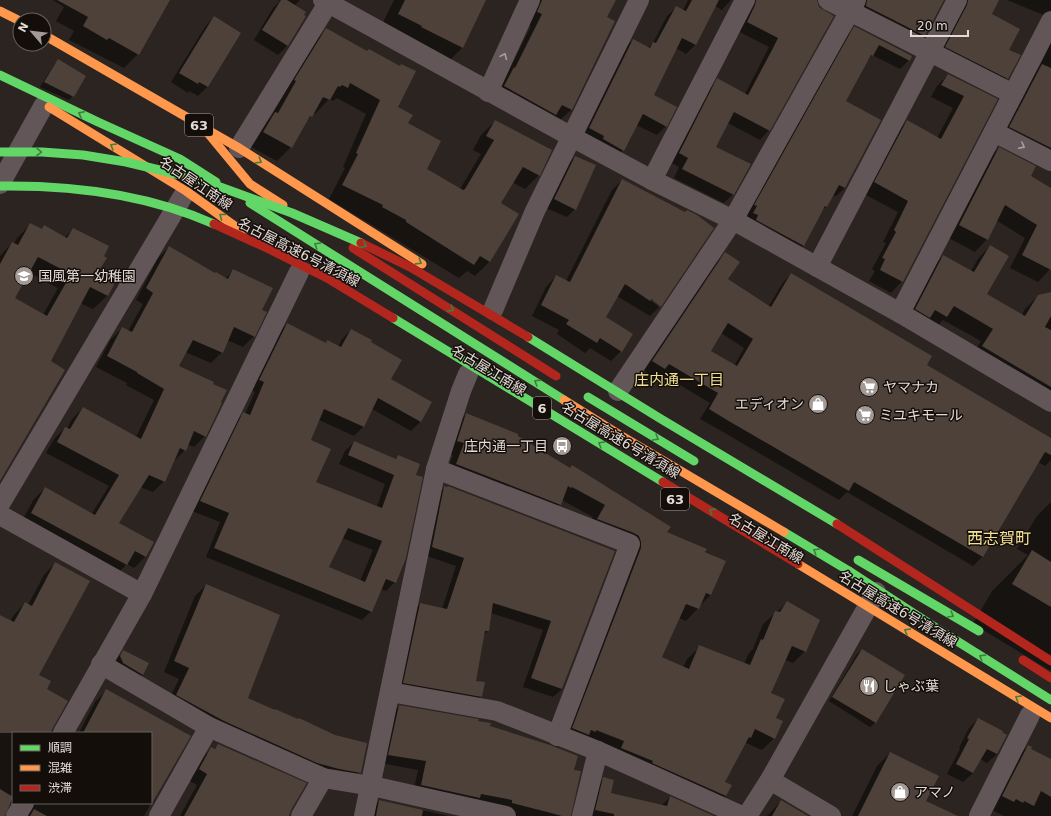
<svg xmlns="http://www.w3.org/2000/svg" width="1051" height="816" viewBox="0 0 1051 816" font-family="'DejaVu Sans','Noto Sans JP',sans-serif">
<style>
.shadow{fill:#0007;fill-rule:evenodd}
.building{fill:#4d4139;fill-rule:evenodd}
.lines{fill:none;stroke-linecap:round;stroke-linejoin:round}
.street{stroke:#625659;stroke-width:20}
.fast{stroke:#63d668;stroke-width:9}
.slow{stroke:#ff974d;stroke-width:9}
.jam{stroke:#b3261e;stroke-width:9}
.fast-bridge{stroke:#63d668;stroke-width:9}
.slow-bridge{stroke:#ff974d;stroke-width:9}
.jam-bridge{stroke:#b3261e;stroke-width:9}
.oneway{stroke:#a99f9d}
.oneway2{stroke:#3f7c3e}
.labels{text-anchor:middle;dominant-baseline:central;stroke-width:3;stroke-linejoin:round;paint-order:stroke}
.shield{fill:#140e0b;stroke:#a59d98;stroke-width:1}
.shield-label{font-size:13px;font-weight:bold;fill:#e3dad5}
.street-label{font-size:14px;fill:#e3dad5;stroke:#140e0b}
.poi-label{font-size:14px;fill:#e3dad5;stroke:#140e0b;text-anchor:start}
.neighbourhood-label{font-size:15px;fill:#f1e092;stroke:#140e0b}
.quarter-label{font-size:16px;fill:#f1e092;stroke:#140e0b}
</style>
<rect width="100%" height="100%" fill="#2b2421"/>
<!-- shadow -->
<g class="shadow">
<polygon points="53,0 167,0 138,54 124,68 69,40 74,31 56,21 64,7"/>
<polygon points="278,0 300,0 294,6 305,17 287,46 278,55 254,40 273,8 280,1"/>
<polygon points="394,0 485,0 462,48 440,70 376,37"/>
<polygon points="537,0 606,0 606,18 614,22 571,110 559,121 493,98 502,80 506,76 531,26 526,24"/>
<polygon points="688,0 731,0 722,10 715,6 695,45 686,54 676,48 652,95 666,126 657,135 636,125 623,150 614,159 580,137 624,49 633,40 648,48 653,43 667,16 677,7 683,10"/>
<polygon points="742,0 816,0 817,6 833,16 769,130 760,140 728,123 715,147 733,194 724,203 674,178 679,167 670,162 709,89 718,80 745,94 769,47 738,31"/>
<polygon points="853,0 943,0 924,36 915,45"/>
<polygon points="954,0 998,0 991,15 1008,50 1007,78 998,87 937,56"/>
<polygon points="1007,0 1051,0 1051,18"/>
<polygon points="214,17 240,33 207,87 198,96 189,91 188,93 171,82 205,27"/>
<polygon points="855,28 909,60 900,69 872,55 867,61 845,102 845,188 836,196 832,195 826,207 820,213 803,246 794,254 745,222 748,215 746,214 846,36"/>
<polygon points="327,29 396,108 407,123 425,169 460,189 481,154 473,150 481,135 495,121 539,175 525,189 512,182 500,204 517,215 489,262 475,276 467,271 459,278 329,199 345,168 343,167 366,114 337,98 333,101 329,99 315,114 313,113 304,124 291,147 277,161 249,146 261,127 271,117 313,43"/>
<polygon points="1051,39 1051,163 1001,136 1033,74 1038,69 1049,46"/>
<polygon points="58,60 73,96 69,100 40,87 54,65"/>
<polygon points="948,75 996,100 902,281 891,293 869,281 875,271 872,269 886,243 883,242 898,212 864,194 896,133 907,122 937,138 953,108 931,97 937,86"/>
<polygon points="999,148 1029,176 1051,189 1051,268 1038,282 1010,268 1025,238 996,220 987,239 975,252 947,237 986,161"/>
<polygon points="575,157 575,209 567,217 546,208 567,165"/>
<polygon points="622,180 660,306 647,296 646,297 659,307 650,316 617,296 605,317 621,351 611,361 590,348 585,353 557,334 559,330 532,316 546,287 556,276 566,281 612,190"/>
<path d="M 31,224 L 41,230 L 44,227 L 64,238 L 73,229 L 96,272 L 115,282 L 107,296 L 93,309 L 80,303 L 50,362 L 0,479 L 0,256 L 12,243 L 14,244 L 17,238 ZM 28,272 L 58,288 L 43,315 L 14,298 Z"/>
<polygon points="990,246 985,294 1022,315 1025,309 1038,296 1051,293 1051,407 970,359 981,341 943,320 934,329 903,321 931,269 943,256 971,271 978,259"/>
<polygon points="169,247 214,274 225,279 234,270 261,310 254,336 243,347 227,340 222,352 211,363 185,352 177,366 205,436 194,447 187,444 185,450 174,461 164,481 153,492 140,487 118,523 153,543 145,557 134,568 127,564 115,576 20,524 34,499 45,488 91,515 109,486 46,453 54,439 65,428 67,429 72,419 83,408 136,437 154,400 126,385 127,383 96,367 111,339 122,328 128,331 143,304 136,300 158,258"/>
<path d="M 725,254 L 727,279 L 769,306 L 782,284 L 791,274 L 925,365 L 1051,439 L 1051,460 L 1045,466 L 1038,462 L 982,557 L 973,566 L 847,492 L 839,500 L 718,429 L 700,419 L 710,403 L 660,373 L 655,378 L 644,370 L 716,263 ZM 721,333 L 744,348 L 734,366 L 710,352 Z"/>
<path d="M 287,324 L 325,344 L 328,341 L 338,347 L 342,339 L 351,330 L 370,342 L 390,379 L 431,402 L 420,422 L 411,431 L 372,409 L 363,427 L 354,436 L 319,420 L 310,441 L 315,482 L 377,507 L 385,484 L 339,464 L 345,451 L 354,442 L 395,460 L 398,456 L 415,475 L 395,582 L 386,591 L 380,589 L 371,611 L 362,620 L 206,557 L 220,522 L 192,511 L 235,422 L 244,413 L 245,414 L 255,392 L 251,389 L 278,333 ZM 342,538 L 373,550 L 360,581 L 328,568 Z"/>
<polygon points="466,414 516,437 666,532 724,561 710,595 686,621 679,618 661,658 683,668 687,659 700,647 744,664 749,653 753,649 763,624 787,603 805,651 793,663 785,660 770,693 775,718 774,738 762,750 744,742 724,782 726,796 713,808 561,741 629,554 585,531 593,517 562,500 560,504 547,517 445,477 453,455 446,453 454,426"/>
<polygon points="445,487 614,551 562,689 553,697 523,687 543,630 491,613 488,631 483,636 475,682 482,696 473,705 395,691 412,613 420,604 442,609 456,566 424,555 436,495"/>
<polygon points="1051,502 1051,671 973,624 992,591 1028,555 1017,549 1037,516"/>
<polygon points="55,563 38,675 46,689 49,733 13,733 13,803 10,803 0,814 0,616 10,621 14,615 25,603 28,605 44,575"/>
<polygon points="206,585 247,698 360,772 349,783 166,706 179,679 164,672 195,596"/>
<polygon points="862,650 904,676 875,723 870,727 829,701 857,654"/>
<polygon points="124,651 148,664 142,675 128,689 110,665"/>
<polygon points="106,691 189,737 144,816 24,816 14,803 151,803 151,733 79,733 95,702"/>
<polygon points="399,706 477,722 489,726 572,770 570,816 516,816 516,815 504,812 413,794 418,770 380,763 391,715"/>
<polygon points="978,719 997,754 987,763 980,759 973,773 963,782 947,774 960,749 959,748 969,728"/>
<polygon points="218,745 288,816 180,816 197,785 188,780 200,760 211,749 213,750"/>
<polygon points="1028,746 1029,749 1051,760 1051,816 1004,816 990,809 1015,759"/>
<polygon points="890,753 925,802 956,816 852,816 877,766"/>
<polygon points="604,778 610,794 661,806 670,797 712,816 587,816 595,787"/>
<polygon points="379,801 449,816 369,816 370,810"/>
<polygon points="781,801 803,816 767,816"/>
</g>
<!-- building -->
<g class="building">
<polygon points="57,0 170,0 139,55 109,38 107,40 83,26 88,17"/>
<polygon points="281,0 287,0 306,12 304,15 306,16 288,46 262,30"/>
<polygon points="405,0 486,0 463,48 421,27 422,26 398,14"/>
<polygon points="542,0 616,0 607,17 615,21 572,110 562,105 556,115 504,86 514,67 515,68 542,14 537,12"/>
<polygon points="692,0 719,0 696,45 682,38 654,95 677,107 667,127 643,114 624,151 603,139 604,136 589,128 633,39 650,48 653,42 656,43 676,6 686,11"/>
<polygon points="756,0 817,0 819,7 834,16 770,131 734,112 716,147 751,164 734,195 682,169 688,158 679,153 717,78 748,95 772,50 778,38 747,22 755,5"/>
<polygon points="867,0 944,0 925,36 866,6"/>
<polygon points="968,0 999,0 992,14 1020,29 1009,50 1021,55 1008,79 945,47 967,5"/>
<polygon points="214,16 241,33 208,87 199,82 198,84 179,73"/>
<polygon points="854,26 912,56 910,61 879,45 873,56 871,55 846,101 881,120 845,188 839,185 827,207 825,206 804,246 756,220 758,215 753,213 757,206 754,205"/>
<polygon points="326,28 367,51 369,49 400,66 401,64 416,71 398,107 413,115 408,123 441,141 427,169 463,190 465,189 494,140 486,136 495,120 552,150 540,176 523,167 501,203 519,214 490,262 480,256 474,265 406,222 406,220 382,207 383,205 342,185 358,154 356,153 380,100 350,83 348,88 342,85 340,87 338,86 330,100 323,97 312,117 310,116 292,148 263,132 275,112 278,113 296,81 294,80"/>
<polygon points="58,59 86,76 74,97 44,82"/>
<polygon points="1042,64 1051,68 1051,148 1009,127"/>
<polygon points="948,74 998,99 903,282 880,270 885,259 882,258 896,232 894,230 908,201 874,182 907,120 941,139 964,96 941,85"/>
<polygon points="999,147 1036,166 1031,176 1051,188 1051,270 1022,255 1037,225 1005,205 988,240 959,225"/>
<polygon points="575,156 596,165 576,210 554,199"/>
<polygon points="622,179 685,212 687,210 697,215 714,228 661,307 651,299 650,301 625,284 606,317 633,334 622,352 600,338 597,343 566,324 569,320 541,305 556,275 570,282"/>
<path d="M 30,223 L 42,229 L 44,225 L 67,238 L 73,228 L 109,246 L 104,256 L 107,258 L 98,272 L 116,281 L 108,296 L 90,287 L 51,361 L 65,370 L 0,481 L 0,264 L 12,242 L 18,245 ZM 38,257 L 71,274 L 47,316 L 15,298 Z"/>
<polygon points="990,245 1009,256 987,294 1025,316 1038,295 1051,292 1051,316 1045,327 1051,330 1051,387 982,346 993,329 954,306 947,317 935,310 930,318 915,309 943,255 974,272"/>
<polygon points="169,246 215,273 216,272 228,279 233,269 273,288 262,310 267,312 255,337 234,327 223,353 193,340 179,366 214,382 213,384 227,390 221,402 222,403 206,437 194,431 186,451 180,448 165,482 149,475 119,523 154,542 146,557 135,551 127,565 31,513 45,487 95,515 119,475 57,442 65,427 70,429 83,407 141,439 164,389 137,373 137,372 107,356 122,327 132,332 153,293 146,288"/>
<path d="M 725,252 L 740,262 L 728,279 L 771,307 L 791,273 L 932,356 L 927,365 L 1051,438 L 1051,455 L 1045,452 L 983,557 L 854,482 L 849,491 L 727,420 L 709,409 L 718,393 L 669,364 L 665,369 L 652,361 ZM 728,323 L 753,339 L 737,366 L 711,351 Z"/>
<path d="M 287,323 L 326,343 L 327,340 L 341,347 L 351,329 L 372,340 L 371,342 L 402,360 L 391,379 L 432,402 L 421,422 L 378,398 L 364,427 L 324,409 L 311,440 L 331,449 L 316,482 L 382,508 L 394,475 L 348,455 L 354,441 L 396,459 L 398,455 L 420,464 L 416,475 L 423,477 L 406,558 L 396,583 L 386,579 L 372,612 L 214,548 L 229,513 L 200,501 L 243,412 L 250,415 L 264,382 L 259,380 ZM 348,528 L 382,541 L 365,582 L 329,567 Z"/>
<polygon points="466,413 518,434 518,436 570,468 572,465 671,527 667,532 707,549 705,552 726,561 711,595 706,593 699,609 686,604 662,657 689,669 699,645 750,665 761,639 763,640 775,611 780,612 787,601 820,620 806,652 792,646 771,693 785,699 776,718 783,721 775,739 755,729 751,738 749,737 725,782 732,785 726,796 652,763 653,761 621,748 624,741 596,730 596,732 591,730 589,735 572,728 641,548 641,542 639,536 634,533 597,519 605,505 572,487 571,488 568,486 561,505 456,464 464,443 457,441"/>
<polygon points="444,486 447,487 448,486 615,551 562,689 531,678 551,621 493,603 489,631 485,631 476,681 485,682 482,697 403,683 420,603 447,609 464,558 432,547"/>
<polygon points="1032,550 1051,562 1051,607 1012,584"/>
<polygon points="55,562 90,581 39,675 51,681 47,689 68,701 50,733 0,733 0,615 14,622 25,602 32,606"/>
<polygon points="206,584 280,615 248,698 275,710 275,709 298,719 299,718 335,735 367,743 361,773 339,769 317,763 224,721 176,695 189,668 174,661"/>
<polygon points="862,649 905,675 876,723 832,697"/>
<polygon points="123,650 149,663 143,675 123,663 120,656"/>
<polygon points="106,689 191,736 151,805 151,733 83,733"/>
<polygon points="399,705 479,719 478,721 491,723 490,726 550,745 578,756 574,770 581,771 571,816 562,816 551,813 512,803 512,800 481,794 480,798 421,785 426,761 388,755"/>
<polygon points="978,718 1003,731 1002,732 1007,735 997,754 987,749 973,773 956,764 969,739 967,738"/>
<polygon points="218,744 307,783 291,810 289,816 184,816 207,774 199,769 211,747 215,749"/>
<polygon points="1028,745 1032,747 1031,749 1051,759 1051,797 1041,791 1034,806 1024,801 1023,803 1016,799 1014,802 1002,796"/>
<polygon points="890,752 939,776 926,801 958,816 858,816"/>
<polygon points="603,777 614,780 611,793 667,806 670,796 714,816 614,816 614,814 595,810"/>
<polygon points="0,789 13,797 5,816 0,816"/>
<polygon points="379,800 423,810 422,816 376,816"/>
<polygon points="781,800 808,816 772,816"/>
<polygon points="34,809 47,816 30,816"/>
</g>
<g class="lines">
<!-- street -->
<g class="street">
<polyline points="323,0 572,137 652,180 733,220 900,313 1051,402"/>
<polyline points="828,0 1013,94"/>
<polyline points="488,92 530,0"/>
<polyline points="994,132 1051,161"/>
<polyline points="239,148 330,0"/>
<polyline points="652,180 745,0"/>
<polyline points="0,184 44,105"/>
<polyline points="817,267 957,0"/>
<polyline points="493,310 535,211 639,0"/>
<polyline points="900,313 1051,21"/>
<polyline points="618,391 733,220 856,0"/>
<polyline points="436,469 630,544 557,736"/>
<polyline points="0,504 183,196"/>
<polyline points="0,515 142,594"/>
<polyline points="101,664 209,727 323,778 372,786 506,816"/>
<polyline points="390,692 497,711 598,751 742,816"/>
<polyline points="63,733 142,594 299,272"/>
<polyline points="770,780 831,816"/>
<polyline points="16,816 24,803"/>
<polyline points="159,816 209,727"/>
<polyline points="301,816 323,778"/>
<polyline points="364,816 436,469 461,391 468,374"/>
<polyline points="582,816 598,751"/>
<polyline points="747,816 770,780 876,592"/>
<polyline points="979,816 1030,715"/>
</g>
<!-- fast -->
<g class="fast">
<polyline points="0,75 98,122 180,159 216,182"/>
<polyline points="250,203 564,400"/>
<polyline points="588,397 694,461"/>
<polyline points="784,532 849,571"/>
</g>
<!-- slow -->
<g class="slow">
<polyline points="0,11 20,21"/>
<polyline points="44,35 202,126 250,184 283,205"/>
<polyline points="49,107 186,191 243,232"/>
<polyline points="204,128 239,148 422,264"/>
<polyline points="564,400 620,435 784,532"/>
</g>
<!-- jam -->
<polyline class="jam" points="353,248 556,376"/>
<!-- fast-bridge -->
<g class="fast-bridge">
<polyline points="0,152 42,152 83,155 126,162 201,180 292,213 361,243"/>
<path d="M 0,186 C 73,185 147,194 214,224"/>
<polyline points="393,318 663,482"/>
<polyline points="528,337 661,419 837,524"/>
<polyline points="858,560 979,631"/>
<polyline points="849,571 933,626 1051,700"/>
</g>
<!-- slow-bridge -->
<polyline class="slow-bridge" points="798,564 1051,718"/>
<!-- jam-bridge -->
<g class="jam-bridge">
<polyline points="214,224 269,249 327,278 393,318"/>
<polyline points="361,243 410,267 528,337"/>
<polyline points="663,482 798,564"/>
<polyline points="837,524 1051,661"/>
<polyline points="1023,660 1051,678"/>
</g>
</g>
<!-- one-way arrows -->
<defs><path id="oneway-chevron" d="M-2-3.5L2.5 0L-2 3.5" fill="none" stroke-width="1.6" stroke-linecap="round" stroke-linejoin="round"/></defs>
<g class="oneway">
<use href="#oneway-chevron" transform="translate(504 56) rotate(-66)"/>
<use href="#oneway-chevron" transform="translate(1022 146) rotate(27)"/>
</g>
<g class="oneway2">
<use href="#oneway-chevron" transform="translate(81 114) rotate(-154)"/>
<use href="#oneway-chevron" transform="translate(113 146) rotate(-149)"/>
<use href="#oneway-chevron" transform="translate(39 152) rotate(1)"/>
<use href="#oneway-chevron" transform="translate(259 161) rotate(32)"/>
<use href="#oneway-chevron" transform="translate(222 216) rotate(-144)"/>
<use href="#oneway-chevron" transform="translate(317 245) rotate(-148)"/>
<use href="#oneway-chevron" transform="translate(364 245) rotate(26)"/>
<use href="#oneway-chevron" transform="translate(419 262) rotate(32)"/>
<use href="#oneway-chevron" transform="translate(451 309) rotate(33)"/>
<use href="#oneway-chevron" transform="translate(537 382) rotate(-148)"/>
<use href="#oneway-chevron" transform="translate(656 438) rotate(31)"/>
<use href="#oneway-chevron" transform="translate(601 444) rotate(-149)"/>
<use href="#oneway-chevron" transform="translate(712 511) rotate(-148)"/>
<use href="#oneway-chevron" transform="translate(816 551) rotate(-149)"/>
<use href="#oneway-chevron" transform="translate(951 615) rotate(31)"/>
<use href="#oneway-chevron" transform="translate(907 631) rotate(-149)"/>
<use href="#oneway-chevron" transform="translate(982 657) rotate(-148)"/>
<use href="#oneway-chevron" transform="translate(1018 698) rotate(-149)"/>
</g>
<!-- icons -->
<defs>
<g id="school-disc" transform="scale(1)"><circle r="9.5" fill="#a39a96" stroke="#140e0b"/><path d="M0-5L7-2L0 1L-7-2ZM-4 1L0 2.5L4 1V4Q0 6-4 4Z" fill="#fff"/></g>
<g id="supermarket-disc" transform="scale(1)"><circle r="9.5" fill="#a39a96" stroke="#140e0b"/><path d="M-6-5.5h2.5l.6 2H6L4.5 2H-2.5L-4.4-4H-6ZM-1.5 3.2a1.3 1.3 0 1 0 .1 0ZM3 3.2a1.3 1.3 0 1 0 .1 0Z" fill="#fff"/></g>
<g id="shop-disc" transform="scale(1)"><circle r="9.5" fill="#a39a96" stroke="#140e0b"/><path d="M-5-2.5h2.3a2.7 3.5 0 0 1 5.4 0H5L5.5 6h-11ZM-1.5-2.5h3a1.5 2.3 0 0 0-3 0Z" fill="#fff"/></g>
<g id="bus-disc" transform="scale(1)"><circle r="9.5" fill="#a39a96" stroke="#140e0b"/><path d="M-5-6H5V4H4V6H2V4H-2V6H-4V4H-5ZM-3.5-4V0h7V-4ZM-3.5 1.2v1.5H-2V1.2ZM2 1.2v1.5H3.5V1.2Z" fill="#fff"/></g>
<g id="restaurant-disc" transform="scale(1)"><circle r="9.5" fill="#a39a96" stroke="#140e0b"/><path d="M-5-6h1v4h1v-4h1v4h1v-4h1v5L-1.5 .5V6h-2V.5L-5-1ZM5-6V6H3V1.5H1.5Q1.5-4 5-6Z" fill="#fff"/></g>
</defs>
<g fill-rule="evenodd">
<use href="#school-disc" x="24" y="276"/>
<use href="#supermarket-disc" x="869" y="387"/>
<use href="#shop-disc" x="818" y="404"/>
<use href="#supermarket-disc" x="865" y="415"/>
<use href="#bus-disc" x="562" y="446"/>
<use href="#restaurant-disc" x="869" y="686"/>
<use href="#shop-disc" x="900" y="792"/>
</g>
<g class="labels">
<!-- shield labels -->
<g class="shield">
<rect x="185" y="114" width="28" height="22" rx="3"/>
<rect x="533" y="397" width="18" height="22" rx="3"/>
<rect x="661" y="488" width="28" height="22" rx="3"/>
</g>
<g class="shield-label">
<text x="199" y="125">63</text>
<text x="542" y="408">6</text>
<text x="675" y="499">63</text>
</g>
<!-- street labels -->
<g class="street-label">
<text transform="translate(196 183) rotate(34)">名古屋江南線</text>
<text transform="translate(299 252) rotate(27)">名古屋高速6号清須線</text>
<text transform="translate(489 370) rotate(31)">名古屋江南線</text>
<text transform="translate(621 440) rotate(31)">名古屋高速6号清須線</text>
<text transform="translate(766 538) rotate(31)">名古屋江南線</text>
<text transform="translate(898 609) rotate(31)">名古屋高速6号清須線</text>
</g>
<!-- poi labels -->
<g class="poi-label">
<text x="38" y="276">国風第一幼稚園</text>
<text x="883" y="387">ヤマナカ</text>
<text x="804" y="404" text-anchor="end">エディオン</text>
<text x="879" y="415">ミユキモール</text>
<text x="548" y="446" text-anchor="end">庄内通一丁目</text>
<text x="883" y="686">しゃぶ葉</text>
<text x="914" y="792">アマノ</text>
</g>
<!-- neighbourhood labels -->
<g class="neighbourhood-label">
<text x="679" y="380">庄内通一丁目</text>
</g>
<!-- quarter labels -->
<g class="quarter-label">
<text x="999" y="538">西志賀町</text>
</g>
</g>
<!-- legend -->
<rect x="12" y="732" width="140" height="72" fill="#140e0b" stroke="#67605c"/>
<rect x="20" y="745" width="20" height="6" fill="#63d668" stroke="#67605c"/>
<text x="48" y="752" font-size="12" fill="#e3dad5">順調</text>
<rect x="20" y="765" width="20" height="6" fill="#ff974d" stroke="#67605c"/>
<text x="48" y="772" font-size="12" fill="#e3dad5">混雑</text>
<rect x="20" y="785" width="20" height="6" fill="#b3261e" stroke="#67605c"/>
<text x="48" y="792" font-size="12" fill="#e3dad5">渋滞</text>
<!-- north arrow -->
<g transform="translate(32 32) rotate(298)"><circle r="19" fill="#140e0b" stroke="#67605c"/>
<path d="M0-3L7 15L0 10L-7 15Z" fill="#a39a96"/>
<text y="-6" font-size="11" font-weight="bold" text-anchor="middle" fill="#e3dad5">N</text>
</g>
<!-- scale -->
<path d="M911 30v6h57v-6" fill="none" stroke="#e3dad5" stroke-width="2"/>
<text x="917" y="30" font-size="12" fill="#e3dad5" stroke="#140e0b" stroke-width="3" paint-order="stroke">20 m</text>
</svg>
